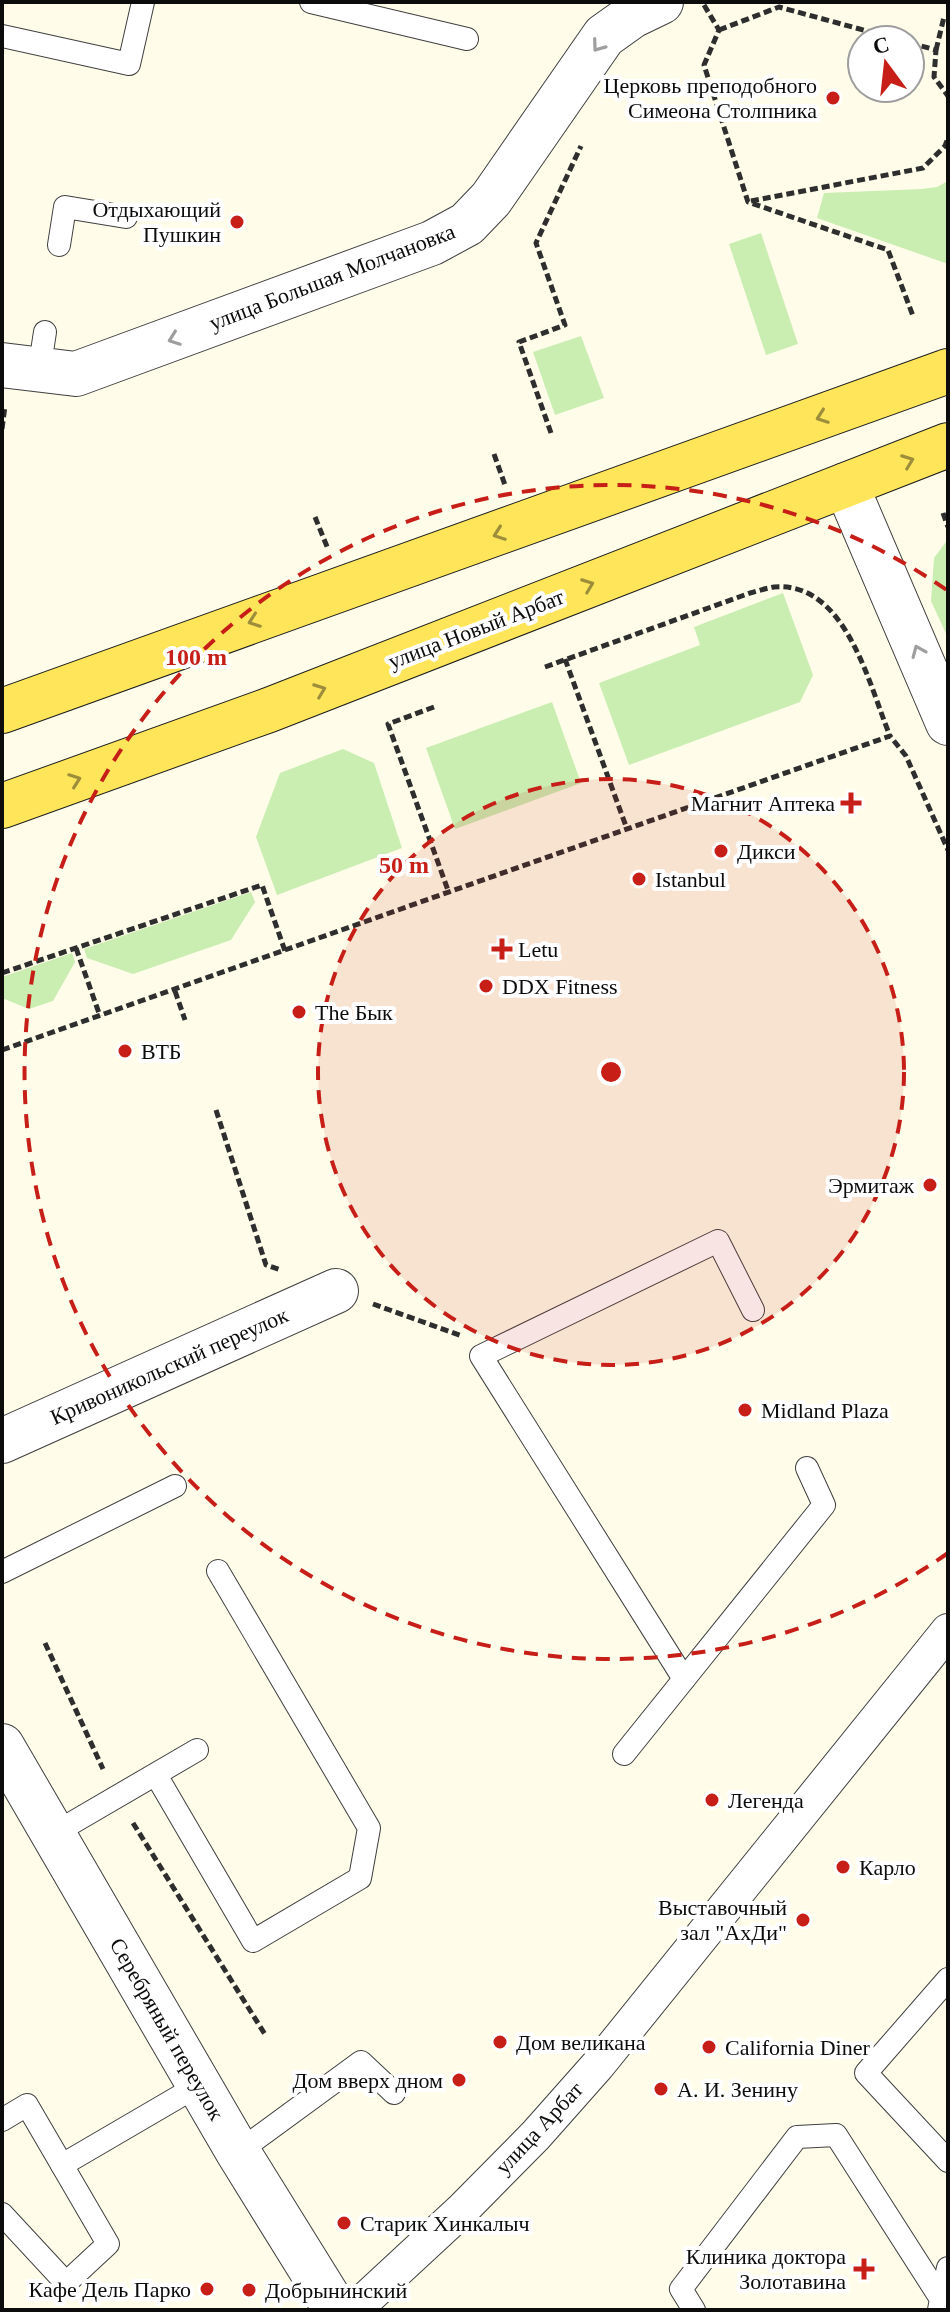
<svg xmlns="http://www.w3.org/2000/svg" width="950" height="2312" viewBox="0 0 950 2312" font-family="Georgia,serif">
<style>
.green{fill:#caedb1}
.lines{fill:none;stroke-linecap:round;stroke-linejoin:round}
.service-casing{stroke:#3f3f3f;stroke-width:24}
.pedestrian-casing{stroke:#3f3f3f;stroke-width:36}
.minor-casing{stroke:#3f3f3f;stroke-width:46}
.primary-casing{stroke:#1d1d1d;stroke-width:46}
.path{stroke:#2e2e2e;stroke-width:5;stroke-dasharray:8 4;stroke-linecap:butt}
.service{stroke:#fff;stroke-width:22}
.pedestrian{stroke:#fff;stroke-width:34}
.minor{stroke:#fff;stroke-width:44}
.primary{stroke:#ffe55a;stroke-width:44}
.oneway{stroke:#9e9e9e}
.oneway2{stroke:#9e8e3b}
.ring{fill:none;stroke:#c71f18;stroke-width:4;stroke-dasharray:14 10}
.poi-dot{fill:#c71f18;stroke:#fff;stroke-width:3}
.labels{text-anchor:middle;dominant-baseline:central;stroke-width:8;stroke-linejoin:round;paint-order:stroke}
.poi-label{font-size:22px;fill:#0c0c0c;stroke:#fff;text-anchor:start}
.street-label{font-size:22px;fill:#0c0c0c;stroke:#fff}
.centre{fill:#c71f18;stroke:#fff;stroke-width:4}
.ring-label{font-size:24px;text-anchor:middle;font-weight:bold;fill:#c71f18;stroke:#fff;stroke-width:8;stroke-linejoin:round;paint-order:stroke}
</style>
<rect width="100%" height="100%" fill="#fffdea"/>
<!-- green -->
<g class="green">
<polygon points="948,181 948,264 817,218 824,193 922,189 937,187"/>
<polygon points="761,233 798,344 766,355 729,244"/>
<polygon points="581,336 604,398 555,415 533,352"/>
<polygon points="948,539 948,638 931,601 934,558"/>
<polygon points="783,593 813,675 800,702 629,765 599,683 700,645 694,627"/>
<polygon points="552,702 581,783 455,829 426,748"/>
<polygon points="343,749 374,763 402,848 277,895 256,837 280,773"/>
<polygon points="251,892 255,902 231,940 133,974 87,958 84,949"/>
<polygon points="72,953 75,962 53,1001 29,1009 2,998 2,977"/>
</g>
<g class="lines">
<!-- service casing -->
<g class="service-casing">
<g id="service">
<polyline points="311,2 467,39"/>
<polyline points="2,36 129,64 143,2"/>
<polyline points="59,245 65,207 126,217"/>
<polyline points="39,371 45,332"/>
<polyline points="2,1572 175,1486"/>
<polyline points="684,1679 481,1356 718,1241 753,1310"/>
<polyline points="624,1754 824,1505 807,1468"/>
<polyline points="156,1775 253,1941 360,1878 369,1828 218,1571"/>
<polyline points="53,1834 197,1750"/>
<polyline points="948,1979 866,2073 948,2161"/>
<polyline points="2,2120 27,2105 62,2165 199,2085"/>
<polyline points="238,2152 361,2062 394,2093"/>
<polyline points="2,2214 66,2283 108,2244 62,2165"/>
<polyline points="941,2299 948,2268"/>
<polyline points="694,2310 681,2289 797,2137 836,2135 941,2299 939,2310"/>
</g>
</g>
<!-- pedestrian casing -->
<g class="pedestrian-casing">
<polyline id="pedestrian" points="354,2310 463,2209 536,2135 598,2065 948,1631"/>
</g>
<!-- minor casing -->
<g class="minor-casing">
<g id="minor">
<polyline points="2,365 76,374 432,243 467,224 491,199 604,36 632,16 661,2"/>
<polyline points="846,485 948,723"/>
<polyline points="2,1441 336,1291"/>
<polyline points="2,1746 238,2152 336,2310"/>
</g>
</g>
<!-- primary casing -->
<g class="primary-casing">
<g id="primary">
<polyline points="2,711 948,371"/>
<polyline points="2,806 269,710 948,445"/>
</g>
</g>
<!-- path -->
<g class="path">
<polyline points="704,5 719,30 704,65 748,202 888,250 913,316"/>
<polyline points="719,30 779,7 900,40"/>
<polyline points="910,43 936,50 934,77 948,96"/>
<polyline points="936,50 944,17"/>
<polyline points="751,201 923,168 945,146 948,138"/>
<polyline points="2,429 5,406"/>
<polyline points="551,433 519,342 565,325 536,243 581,146"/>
<polyline points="494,454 505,485 502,486"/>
<polyline points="943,513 948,527"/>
<polyline points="315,517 328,549"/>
<polyline points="565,659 627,829"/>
<path d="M 545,667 L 750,593 C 758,591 766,588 774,587 C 846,581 869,685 890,736"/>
<polyline points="434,707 388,724 449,893"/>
<polyline points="76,948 100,1016"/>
<polyline points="2,973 262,885 285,951"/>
<polyline points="175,991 185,1020"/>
<polyline points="2,1050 890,736 906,756 948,850"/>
<polyline points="216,1110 266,1265 281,1270"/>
<polyline points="373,1304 462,1336"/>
<polyline points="45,1643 103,1769"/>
<polyline points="133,1823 266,2036"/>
</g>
<!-- service -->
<use href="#service" class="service"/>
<!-- pedestrian -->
<use href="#pedestrian" class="pedestrian"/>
<!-- minor -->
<use href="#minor" class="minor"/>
<!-- primary -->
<use href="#primary" class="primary"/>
</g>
<!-- one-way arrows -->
<defs><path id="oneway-chevron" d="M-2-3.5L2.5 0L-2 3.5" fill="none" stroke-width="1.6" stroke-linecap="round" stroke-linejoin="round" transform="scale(2)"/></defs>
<g class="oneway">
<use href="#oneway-chevron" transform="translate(598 46) rotate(126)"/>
<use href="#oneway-chevron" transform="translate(174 339) rotate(160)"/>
<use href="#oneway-chevron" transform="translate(918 651) rotate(-113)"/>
</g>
<g class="oneway2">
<use href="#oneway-chevron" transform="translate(822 417) rotate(160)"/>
<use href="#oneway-chevron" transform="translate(908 461) rotate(-21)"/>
<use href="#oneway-chevron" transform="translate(499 534) rotate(160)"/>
<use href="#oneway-chevron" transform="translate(588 585) rotate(-21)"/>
<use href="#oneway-chevron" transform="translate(254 621) rotate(160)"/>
<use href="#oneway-chevron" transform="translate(320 690) rotate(-21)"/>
<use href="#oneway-chevron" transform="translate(75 780) rotate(-20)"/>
</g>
<!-- distance rings -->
<circle cx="611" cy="1072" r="293" fill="#c71f18" fill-opacity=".12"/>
<g class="ring">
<circle cx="611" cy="1072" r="293"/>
<path d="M948 1553A587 587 0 1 1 948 591"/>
</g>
<!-- markers -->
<g class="poi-dot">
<circle cx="833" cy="98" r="8"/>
<circle cx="237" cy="222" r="8"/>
<path d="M847 791h8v8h8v8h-8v8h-8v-8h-8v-8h8z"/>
<circle cx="721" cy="851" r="8"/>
<circle cx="639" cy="879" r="8"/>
<path d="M498 937h8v8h8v8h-8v8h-8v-8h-8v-8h8z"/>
<circle cx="486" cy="986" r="8"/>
<circle cx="299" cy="1012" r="8"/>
<circle cx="125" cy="1051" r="8"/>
<circle cx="930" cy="1185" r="8"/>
<circle cx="745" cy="1410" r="8"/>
<circle cx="712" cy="1800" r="8"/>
<circle cx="843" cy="1867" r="8"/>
<circle cx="803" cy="1920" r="8"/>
<circle cx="500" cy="2042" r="8"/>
<circle cx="709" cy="2047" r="8"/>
<circle cx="459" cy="2080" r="8"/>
<circle cx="661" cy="2089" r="8"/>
<circle cx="344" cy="2223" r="8"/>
<path d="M860 2257h8v8h8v8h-8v8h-8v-8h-8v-8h8z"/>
<circle cx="207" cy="2289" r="8"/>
<circle cx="249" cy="2290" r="8"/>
</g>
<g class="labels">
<!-- poi labels -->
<g class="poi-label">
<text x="817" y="85" text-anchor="end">Церковь преподобного<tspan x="817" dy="25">Симеона Столпника</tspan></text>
<text x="221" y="209" text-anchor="end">Отдыхающий<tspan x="221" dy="25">Пушкин</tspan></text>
<text x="835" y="803" text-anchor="end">Магнит Аптека</text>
<text x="737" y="851">Дикси</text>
<text x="655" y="879">Istanbul</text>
<text x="518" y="949">Letu</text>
<text x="502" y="986">DDX Fitness</text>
<text x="315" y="1012">The Бык</text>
<text x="141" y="1051">ВТБ</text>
<text x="914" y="1185" text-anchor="end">Эрмитаж</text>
<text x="761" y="1410">Midland Plaza</text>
<text x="728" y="1800">Легенда</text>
<text x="859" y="1867">Карло</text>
<text x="787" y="1907" text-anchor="end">Выставочный<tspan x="787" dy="25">зал "АхДи"</tspan></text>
<text x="516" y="2042">Дом великана</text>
<text x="725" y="2047">California Diner</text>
<text x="443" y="2080" text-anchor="end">Дом вверх дном</text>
<text x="677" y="2089">А. И. Зенину</text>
<text x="360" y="2223">Старик Хинкалыч</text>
<text x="846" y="2256" text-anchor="end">Клиника доктора<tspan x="846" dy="25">Золотавина</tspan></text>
<text x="191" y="2289" text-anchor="end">Кафе Дель Парко</text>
<text x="265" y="2290">Добрынинский</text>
</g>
<!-- street labels -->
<g class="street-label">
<text transform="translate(332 277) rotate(-21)">улица Большая Молчановка</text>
<text transform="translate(476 629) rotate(-21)">улица Новый Арбат</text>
<text transform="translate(169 1366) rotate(-24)">Кривоникольский переулок</text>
<text transform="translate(167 2029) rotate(60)">Серебряный переулок</text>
<text transform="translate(539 2128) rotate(-47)">улица Арбат</text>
</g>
</g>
<circle cx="611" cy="1072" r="12" class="centre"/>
<g class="ring-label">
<text x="196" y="665">100 m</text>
<text x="404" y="873">50 m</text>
</g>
<!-- border -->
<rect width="950" height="2312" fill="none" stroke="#0c0c0c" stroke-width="8"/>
<!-- north arrow -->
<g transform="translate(886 64) rotate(345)"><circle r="38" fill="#ffffff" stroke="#9e9e9e" stroke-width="2"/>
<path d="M0-6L14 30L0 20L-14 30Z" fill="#c71f18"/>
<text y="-12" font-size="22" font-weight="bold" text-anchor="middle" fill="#0c0c0c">С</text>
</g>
</svg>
